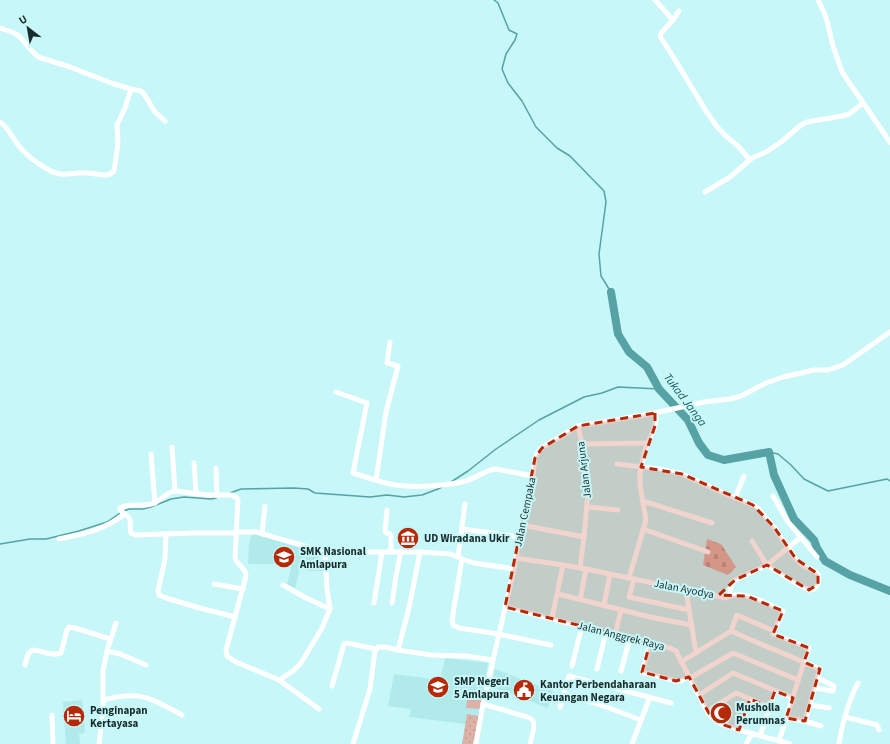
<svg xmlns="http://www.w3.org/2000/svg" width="890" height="744" viewBox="0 0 890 744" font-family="'Source Sans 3',sans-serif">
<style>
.built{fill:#b1eaeb}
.grass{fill:url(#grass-dots)}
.cemetery{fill:url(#cemetery-stones)}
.garden{fill:#dcb2a8}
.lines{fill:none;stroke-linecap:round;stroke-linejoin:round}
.stream{stroke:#56a2a4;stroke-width:1.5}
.river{stroke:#56a2a4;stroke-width:8}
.minor{stroke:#fff;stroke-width:5}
.marked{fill:#b52907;fill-opacity:0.2;stroke:#b52907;stroke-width:3;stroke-dasharray:8 5;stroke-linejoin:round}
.labels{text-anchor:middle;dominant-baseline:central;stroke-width:4;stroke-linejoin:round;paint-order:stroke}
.street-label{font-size:11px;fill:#192c2c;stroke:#c7f7f8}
.poi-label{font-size:11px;font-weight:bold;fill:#192c2c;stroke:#c7f7f8;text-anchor:start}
.water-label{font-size:12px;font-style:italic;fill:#18595b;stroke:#c7f7f8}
</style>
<defs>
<pattern id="grass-dots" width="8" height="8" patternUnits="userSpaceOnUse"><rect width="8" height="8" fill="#dcb2a8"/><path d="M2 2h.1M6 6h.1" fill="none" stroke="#bc9991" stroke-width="1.8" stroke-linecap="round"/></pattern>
<pattern id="cemetery-stones" width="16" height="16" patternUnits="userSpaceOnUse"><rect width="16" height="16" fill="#dcb2a8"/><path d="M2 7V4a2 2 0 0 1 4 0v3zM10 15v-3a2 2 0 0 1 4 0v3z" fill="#bc9991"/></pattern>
</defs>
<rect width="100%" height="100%" fill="#c7f7f8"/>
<!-- built -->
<g class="built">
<polygon points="252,532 321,552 318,562 324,561 324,571 307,571 307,563 301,564 295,588 287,584 292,564 248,564 249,545"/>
<polygon points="445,658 488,663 479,716 467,714 465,724 409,717 411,709 388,706 394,674 440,680"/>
<polygon points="495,669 553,691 548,708 509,693 491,687"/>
<polygon points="82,700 85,733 79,734 80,744 66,744 63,702"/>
</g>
<!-- grass -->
<polygon class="grass" points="467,714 479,716 473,744 462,744"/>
<!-- cemetery -->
<polygon class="cemetery" points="707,539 721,544 736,567 728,575 703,565"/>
<!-- garden -->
<polygon class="garden" points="468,692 483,694 480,709 466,708"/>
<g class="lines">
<!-- stream -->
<g class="stream">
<polyline points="494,0 498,3 509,30 517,34 515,40 506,54 502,69 508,83 522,101 536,127 557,148 570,156 604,191 606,202 599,254 601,276 611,292"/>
<polyline points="769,452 778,454 791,465 804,479 828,491 887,479 890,481"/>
<polyline points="451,482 468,471 496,449 539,420 584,397 602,393 618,387 659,389"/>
<polyline points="230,493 241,489 294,488 308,489 315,493 370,497 387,495 404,497 422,495 438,489 442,487"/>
<polyline points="124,511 129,509 143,509 151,507 171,499 184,497 211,499 217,498"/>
<polyline points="0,544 30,539 46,539 79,531 107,522 120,513"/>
</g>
<!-- river -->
<polyline class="river" points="611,292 618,334 629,352 647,367 659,389 688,420 699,443 708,455 724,460 769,452 774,475 794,519 814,540 817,548 825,561 850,575 890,591"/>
<!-- minor -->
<g class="minor">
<polyline points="655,0 673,20"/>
<polyline points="818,0 824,12 827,21 833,46 842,72 890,142"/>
<polyline points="679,11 673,20 661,33 660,36 661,38 674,58 706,111 718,128 727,137 738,146 750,160"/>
<polyline points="0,28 12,32 19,36 33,52 38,57 70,67 114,84 131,89"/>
<path d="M 0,122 C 9,128 12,138 19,146 C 27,156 47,172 60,174 C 69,175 78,172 87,173 C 96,173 107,179 114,171 L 118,143 L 117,125 L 125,108 L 131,89 L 141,91 L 144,94 L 155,112 L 165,121"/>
<polyline points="705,192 730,177 752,158 766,152 781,142 801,125 807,122 842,116 849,114 863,103"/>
<path d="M 336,392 L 367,403 L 353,473 C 367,477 381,483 395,485 C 415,488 446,486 466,481 C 476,478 484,471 495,469 L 533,476"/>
<polyline points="578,426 582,444 582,463 588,492 584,537 580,568"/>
<polyline points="582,444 648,443"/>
<polyline points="172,447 175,491"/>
<path d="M 151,454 L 155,503 L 169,493 L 175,491 L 207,495 L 232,495 L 237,498 L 238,500 L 235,558 C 237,566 246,567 246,576 L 226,650 L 227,656 L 236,662 L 279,680 L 319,709"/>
<polyline points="194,463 196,494"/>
<polyline points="617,464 660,469 682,474 728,495 753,505 758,508 774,527 796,559 805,567 813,570 818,574 819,579 818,584 814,589 809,590 792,581 767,565 752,541"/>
<polyline points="216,468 217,496"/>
<polyline points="376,480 386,412 398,366 387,363 390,342"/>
<polyline points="773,496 788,522 817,557"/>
<polyline points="735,498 744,476"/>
<polyline points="643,501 712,523"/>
<path d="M 155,503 C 144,508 131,502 120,508 L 120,510 C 123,513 129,516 130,520 C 131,524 129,529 131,533 L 135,535 L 193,533 L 236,533"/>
<polyline points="588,507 618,510"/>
<polyline points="387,510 385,531 386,533 390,534 391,536 391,552"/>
<polyline points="522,525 584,537"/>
<polyline points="462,529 520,537"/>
<polyline points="643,529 708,552"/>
<polyline points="236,532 256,532 325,552 420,552 450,554 458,557 462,559 474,563 514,569"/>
<polyline points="166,534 165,559 158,591 159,595 166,598 196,607 235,617"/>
<polyline points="262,534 265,506"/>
<path d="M 59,539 C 84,534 104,530 125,514"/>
<polyline points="458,557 465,504"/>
<path d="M 516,558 L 563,565 L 586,569 L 686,590 L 700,591 L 725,598 C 742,588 767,604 783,611 L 773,634 L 809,648 L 804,662 L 779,741"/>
<polyline points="462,559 452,620 453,625 459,628 498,634 551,645"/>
<polyline points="629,578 646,520 640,485 640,472 645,450 655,426 656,419 655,413"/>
<polyline points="634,579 629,597 689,610"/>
<polyline points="214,584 243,589"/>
<polyline points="283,585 306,598 330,609"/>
<polyline points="686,590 696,653"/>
<polyline points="558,594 650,617 691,625"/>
<path d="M 730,595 C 730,589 731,584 735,580 L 767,565 L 801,537"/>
<polyline points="580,600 586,569"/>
<polyline points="374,603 382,552"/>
<polyline points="392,603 396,576 401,551"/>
<polyline points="604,605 610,574"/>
<polyline points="505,607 615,635 670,648 676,651 707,711 711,717 716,721 721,724 739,730 790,744"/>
<polyline points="552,618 563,565"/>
<polyline points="731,631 737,615 774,631"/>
<polyline points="615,635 621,610"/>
<polyline points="650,643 642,672 676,681 681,681 689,676"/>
<polyline points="398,650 409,608 420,552"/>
<polyline points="107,651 120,654 146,665"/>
<polyline points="681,662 731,631 756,642 820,669 805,721"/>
<path d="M 25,665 L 28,654 L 32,650 C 41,650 53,657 61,653 L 67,630 L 69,627 L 75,628 L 110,639"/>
<polyline points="572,666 582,626"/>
<polyline points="597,669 606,632"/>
<polyline points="621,671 630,638"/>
<polyline points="690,678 733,653 798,680"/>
<polyline points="279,680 293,671 301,663 322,628 330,609 327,589 325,552"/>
<polyline points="332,686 344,644 347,643 376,649"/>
<polyline points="815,688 833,691 834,686 818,678"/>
<polyline points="564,694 598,704 641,720"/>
<polyline points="699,695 733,673 793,698"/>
<path d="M 103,700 C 141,690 150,698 182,715"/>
<path d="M 483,704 L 527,717 C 530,718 532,719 533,721 C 536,725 531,739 530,744"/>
<polyline points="810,705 829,708"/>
<polyline points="560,707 569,676 671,703"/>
<polyline points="707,711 736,693 769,707"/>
<polyline points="52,715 53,744"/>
<polyline points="845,717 877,725 879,730"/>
<polyline points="786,718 805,721 821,726"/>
<polyline points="739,730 750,699"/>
<polyline points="760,736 775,691"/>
<polyline points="99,744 103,709 103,670 107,651 116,623"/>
<polyline points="353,744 370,689 375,651 378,647 385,647 398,650 431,655 467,656 493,660"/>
<polyline points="476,744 483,704 514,569 522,525 533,476 535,458 539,450 548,444 578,426 655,413 704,402 730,399 741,396 766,383 783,377 814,370 828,370 843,365 890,332"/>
<polyline points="632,744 650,697"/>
<polyline points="746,744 752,734"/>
<path d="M 839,744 C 841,727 850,697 858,683"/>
</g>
</g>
<!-- marked area -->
<path class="marked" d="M 655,413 L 655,426 L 641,467 L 682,474 L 753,505 L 774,527 L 796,559 L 818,574 L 818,584 L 809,590 L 767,565 L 735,580 L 719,595 L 747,596 L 783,611 L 773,634 L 809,648 L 804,662 L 820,669 L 805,721 L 786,718 L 793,698 L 775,691 L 769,707 L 750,699 L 739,730 L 721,724 L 711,717 L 689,677 L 676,681 L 642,672 L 650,643 L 505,607 L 535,458 L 542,448 L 578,426 Z"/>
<!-- icons -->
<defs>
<g id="museum-disc" transform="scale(1.15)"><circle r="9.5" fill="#b52907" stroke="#c7f7f8"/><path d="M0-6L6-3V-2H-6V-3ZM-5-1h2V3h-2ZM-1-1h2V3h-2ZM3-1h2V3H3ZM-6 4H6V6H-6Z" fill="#fff"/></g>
<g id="school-disc" transform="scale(1.15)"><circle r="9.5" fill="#b52907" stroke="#c7f7f8"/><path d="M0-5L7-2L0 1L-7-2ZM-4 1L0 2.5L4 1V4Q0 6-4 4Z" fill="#fff"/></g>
<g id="civic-disc" transform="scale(1.15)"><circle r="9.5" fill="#b52907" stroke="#c7f7f8"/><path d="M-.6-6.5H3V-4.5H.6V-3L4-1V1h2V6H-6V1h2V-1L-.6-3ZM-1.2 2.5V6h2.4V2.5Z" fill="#fff"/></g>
<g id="mosque-disc" transform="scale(1.15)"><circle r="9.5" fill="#b52907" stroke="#c7f7f8"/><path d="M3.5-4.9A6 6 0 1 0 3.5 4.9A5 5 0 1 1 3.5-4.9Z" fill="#fff"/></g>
<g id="hotel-disc" transform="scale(1.15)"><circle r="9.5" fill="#b52907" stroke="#c7f7f8"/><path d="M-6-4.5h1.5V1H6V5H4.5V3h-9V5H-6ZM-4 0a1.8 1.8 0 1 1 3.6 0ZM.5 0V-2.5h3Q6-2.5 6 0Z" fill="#fff"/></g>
</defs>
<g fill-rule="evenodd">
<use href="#museum-disc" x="408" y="538"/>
<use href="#school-disc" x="284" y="557"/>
<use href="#school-disc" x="438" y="687"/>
<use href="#civic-disc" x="524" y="690"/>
<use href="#mosque-disc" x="721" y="713"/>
<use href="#hotel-disc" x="74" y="716"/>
</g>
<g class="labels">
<!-- street labels -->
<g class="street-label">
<text transform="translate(584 470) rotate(-97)">Jalan Arjuna</text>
<text transform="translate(525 512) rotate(-78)">Jalan Cempaka</text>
<text transform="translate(684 589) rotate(11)">Jalan Ayodya</text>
<text transform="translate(621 636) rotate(14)">Jalan Anggrek Raya</text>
</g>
<!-- poi labels -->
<g class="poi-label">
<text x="424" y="538">UD Wiradana Ukir</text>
<text x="300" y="551">SMK Nasional<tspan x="300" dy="13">Amlapura</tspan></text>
<text x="454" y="681">SMP Negeri<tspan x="454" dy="13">5 Amlapura</tspan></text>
<text x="540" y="684">Kantor Perbendaharaan<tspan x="540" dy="13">Keuangan Negara</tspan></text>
<text x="736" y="707">Musholla<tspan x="736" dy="13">Perumnas</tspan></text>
<text x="90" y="710">Penginapan<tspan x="90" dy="13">Kertayasa</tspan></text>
</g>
<!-- water labels -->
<g class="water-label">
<text transform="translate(685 400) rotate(53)">Tukad Janga</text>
</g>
</g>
<!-- north arrow -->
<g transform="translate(28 28) rotate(329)" stroke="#c7f7f8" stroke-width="3" paint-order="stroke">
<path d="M0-3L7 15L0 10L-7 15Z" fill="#192c2c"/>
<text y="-6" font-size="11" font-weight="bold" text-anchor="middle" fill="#192c2c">U</text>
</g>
</svg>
